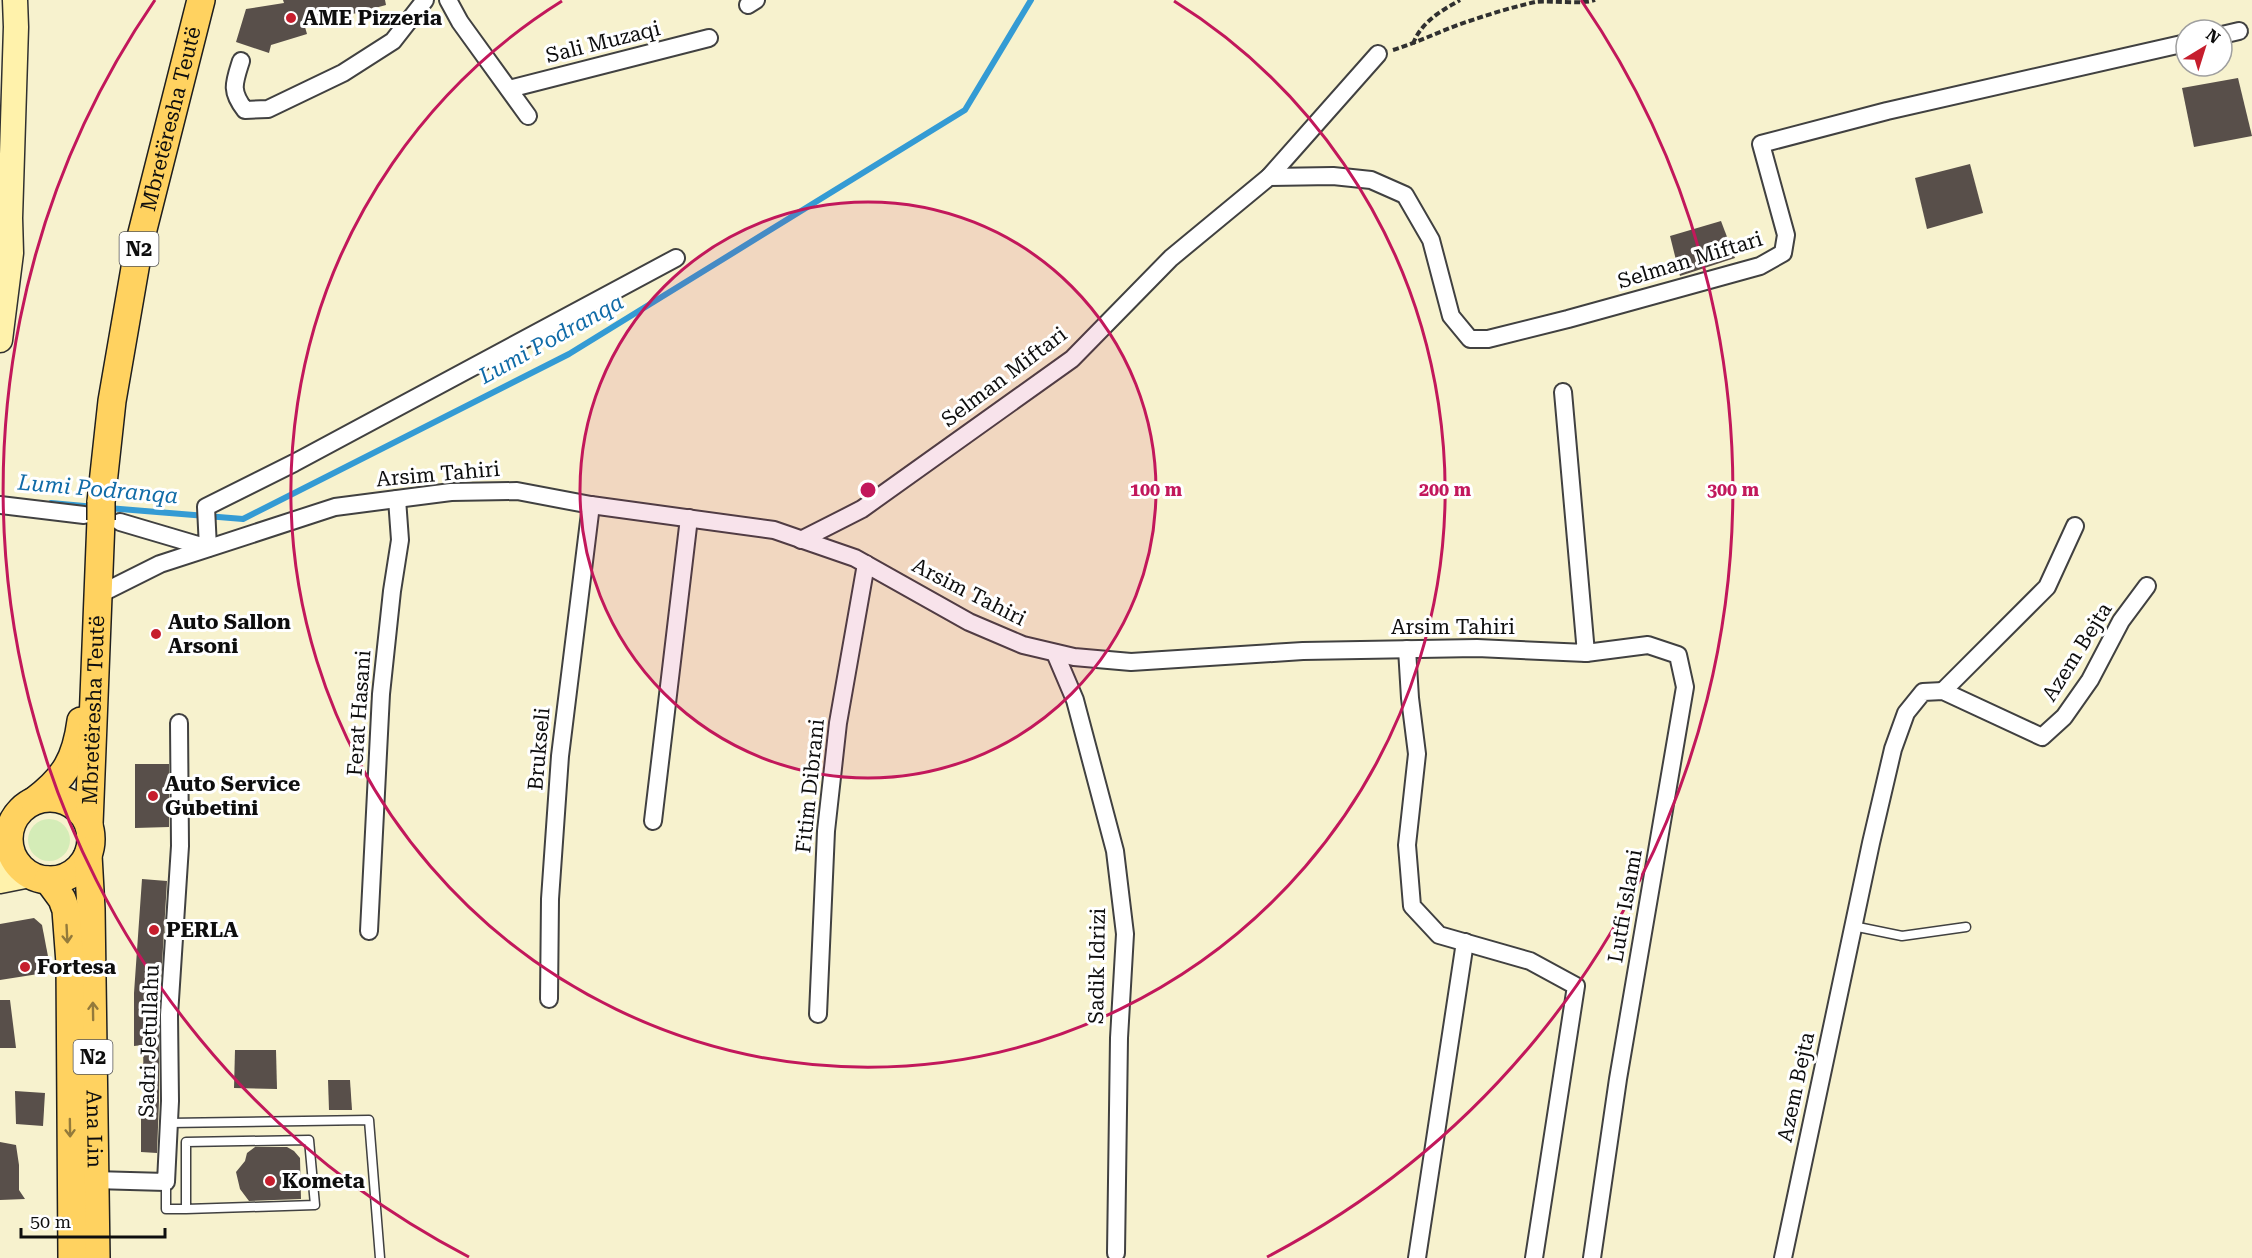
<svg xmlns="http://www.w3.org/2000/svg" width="2252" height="1258" viewBox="0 0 2252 1258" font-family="'Roboto Serif',serif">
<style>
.farmland{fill:#f7f2ce;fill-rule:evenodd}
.green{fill:#d4ecb7}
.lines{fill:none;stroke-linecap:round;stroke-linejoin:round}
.stream{stroke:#349bd4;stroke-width:6}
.building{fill:#584f4a}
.lane-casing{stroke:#414141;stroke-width:11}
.street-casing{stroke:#414141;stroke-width:20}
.secondary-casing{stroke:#303030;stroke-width:27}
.primary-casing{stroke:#1f1f1f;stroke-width:30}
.path{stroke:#303030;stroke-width:4;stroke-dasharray:6 3;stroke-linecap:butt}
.lane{stroke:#fff;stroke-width:8}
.street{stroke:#fff;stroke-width:16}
.secondary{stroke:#fff2ab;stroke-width:24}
.primary{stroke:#ffd260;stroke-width:27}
.primary-bridge-casing{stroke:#1f1f1f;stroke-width:30;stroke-linecap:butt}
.primary-bridge{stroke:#ffd260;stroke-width:27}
.oneway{stroke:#937a3b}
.ring{fill:none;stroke:#c2185b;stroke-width:3}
.poi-dot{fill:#c61e2d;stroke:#fff;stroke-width:2}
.labels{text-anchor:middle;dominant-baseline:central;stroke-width:6;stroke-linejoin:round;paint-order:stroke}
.shield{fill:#fff;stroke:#565656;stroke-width:1.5}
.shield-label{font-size:20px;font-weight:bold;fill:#0e0e0e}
.poi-label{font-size:21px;font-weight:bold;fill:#0e0e0e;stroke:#fff;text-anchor:start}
.street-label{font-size:21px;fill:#0e0e0e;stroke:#fff}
.water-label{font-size:22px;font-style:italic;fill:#106ba7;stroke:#fff}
.centre{fill:#c2185b;stroke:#fff;stroke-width:3}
.ring-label{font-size:18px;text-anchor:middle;font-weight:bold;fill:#c2185b;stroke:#fff;stroke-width:6;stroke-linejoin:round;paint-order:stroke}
</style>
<rect width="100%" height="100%" fill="#fffbf0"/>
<!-- farmland -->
<path class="farmland" d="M 0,0 L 2252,0 L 2252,1258 L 0,1258 ZM 2186,30 L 2222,30 L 2222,66 L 2186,66 Z"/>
<!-- green -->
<circle class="green" cx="49" cy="840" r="21"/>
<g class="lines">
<!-- stream -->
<g class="stream">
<polyline points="51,503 95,507"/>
<polyline points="108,508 243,519 569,354 965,110 1031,0"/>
</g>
</g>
<!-- building -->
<g class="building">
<polygon points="283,0 385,0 386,5 305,27 307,34 271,45 269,53 236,42 246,9 284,3"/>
<polygon points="2238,78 2252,136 2194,147 2182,88"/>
<polygon points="1970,164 1983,213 1927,229 1915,178"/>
<polygon points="1721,221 1735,258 1680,276 1670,236"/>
<polygon points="135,764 169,764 169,827 135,828"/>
<polygon points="142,879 167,881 159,1014 159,1101 157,1153 141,1152 141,1104 144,1104 143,1045 134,1046 134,993"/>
<polygon points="34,918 42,925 51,972 0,980 0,924"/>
<polygon points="0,1000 10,1000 16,1048 0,1048"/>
<polygon points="235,1050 276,1050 277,1089 234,1088"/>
<polygon points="328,1080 350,1080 352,1110 329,1110"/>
<polygon points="15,1091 45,1093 43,1126 16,1124"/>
<polygon points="0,1142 16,1145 19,1165 19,1190 25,1199 0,1200"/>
<polygon points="255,1147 287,1147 294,1151 300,1158 301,1199 249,1201 240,1189 236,1172 245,1161 247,1153"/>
</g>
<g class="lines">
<!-- lane casing -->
<g class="lane-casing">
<g id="lane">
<polyline points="1853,926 1902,936 1966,927"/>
<polyline points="169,1123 369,1120 380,1258"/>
<polyline points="166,1182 166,1209 186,1209 186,1142 309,1140 315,1205 186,1209"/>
</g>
</g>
<!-- street casing -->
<g class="street-casing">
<g id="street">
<polyline points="448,0 460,22 528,116"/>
<polyline points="748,5 756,0"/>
<polyline points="2222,35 2239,31"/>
<path d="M 241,61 C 234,83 230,91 245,110 L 268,109 L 343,73 L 393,41 L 425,0"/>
<polyline points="509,89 709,38"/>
<polyline points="1269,177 1378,54"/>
<polyline points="0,505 84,515"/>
<polyline points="120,522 208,548 206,507 294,463 676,258"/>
<polyline points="801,540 862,509 1072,359 1171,258 1269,177 1333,176 1371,180 1405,195 1431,240 1451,316 1470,339 1488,339 1568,319 1760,266 1783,253 1786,235 1761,144 1887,111 2186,43"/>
<polyline points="98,595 160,564 335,507 451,492 517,491 591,505 774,530 855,558 969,622 1023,645 1074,657 1131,662 1303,651 1477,648 1586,653 1563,392"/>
<polyline points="1407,649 1410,698 1417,754 1407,845 1412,906 1439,935 1530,961 1576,986 1534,1258"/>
<polyline points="1055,653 1075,700 1115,851 1125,934 1119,1038 1116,1253"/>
<polyline points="1586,653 1648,645 1678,655 1685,687 1618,1079 1592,1258"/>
<polyline points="1943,691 2047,587 2075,526"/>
<polyline points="653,821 689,518"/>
<polyline points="369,931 381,694 392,591 400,540 397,499"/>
<polyline points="549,999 550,899 560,756 591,505"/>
<polyline points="818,1014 826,831 838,723 866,564"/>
<polyline points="94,1180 166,1182 170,1101 169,1015 180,846 179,723"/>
<polyline points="1417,1258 1465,942"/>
<polyline points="1783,1258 1871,843 1893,749 1906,713 1923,692 1943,691 2042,737 2064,717 2090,680 2121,621 2147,586"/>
</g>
</g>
<!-- secondary casing -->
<g class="secondary-casing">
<g id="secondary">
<polyline points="0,340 11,253 10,218 16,27 15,0"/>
<polyline points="0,863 10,848"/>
<polyline points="0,881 30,875"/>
</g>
</g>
<!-- primary casing -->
<g class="primary-casing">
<g id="primary">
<path id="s1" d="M 101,502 L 112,401 L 139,245 L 201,0"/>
<circle cx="50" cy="839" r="41"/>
<path d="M 34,801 C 65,778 76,759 81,721"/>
<path id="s2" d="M 89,824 L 101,520"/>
<path id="s3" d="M 88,855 L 91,909 L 96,1258"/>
<polyline points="48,880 62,899 66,910 70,963 72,1258"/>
</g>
</g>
<!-- path -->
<g class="path">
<path d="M 1413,44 C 1421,22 1441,11 1460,0"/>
<path d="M 1393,50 C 1416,43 1436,33 1458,25 C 1483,16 1509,8 1535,2 C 1552,0 1582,5 1595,0"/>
</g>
<!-- lane -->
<use href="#lane" class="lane"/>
<!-- street -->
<use href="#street" class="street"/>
<!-- secondary -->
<use href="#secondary" class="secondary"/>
<!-- primary -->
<use href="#primary" class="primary"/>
<!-- primary-bridge casing -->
<g class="primary-bridge-casing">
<polyline id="primary-bridge" points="101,520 101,502"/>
</g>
<!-- primary-bridge -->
<use href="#primary-bridge" class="primary-bridge"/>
</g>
<!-- one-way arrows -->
<defs><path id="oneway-shaft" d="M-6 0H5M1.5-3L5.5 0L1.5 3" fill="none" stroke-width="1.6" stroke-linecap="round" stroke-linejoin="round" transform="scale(1.5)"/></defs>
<g class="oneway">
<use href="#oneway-shaft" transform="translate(67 934) rotate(87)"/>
<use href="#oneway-shaft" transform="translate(93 1011) rotate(-91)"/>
<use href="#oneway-shaft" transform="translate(70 1128) rotate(89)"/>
</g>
<!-- distance rings -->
<circle cx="868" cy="490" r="288" fill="#c2185b" fill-opacity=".12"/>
<g class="ring">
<circle cx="868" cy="490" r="288"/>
<path d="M1174 1A577 577 0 1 1 562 1"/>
<path d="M469 1257A865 865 0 0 1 155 0M1581 0A865 865 0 0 1 1267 1257"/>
</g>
<!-- markers -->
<g class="poi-dot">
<circle cx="291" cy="18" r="6"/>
<circle cx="156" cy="634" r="6"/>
<circle cx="153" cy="796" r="6"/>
<circle cx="154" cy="930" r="6"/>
<circle cx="25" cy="967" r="6"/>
<circle cx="270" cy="1181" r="6"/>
</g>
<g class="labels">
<!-- shield labels -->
<g class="shield">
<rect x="119.5" y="232" width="39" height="34" rx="4.5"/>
<rect x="73.5" y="1040" width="39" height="34" rx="4.5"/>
</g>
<g class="shield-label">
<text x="139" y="249">N2</text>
<text x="93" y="1057">N2</text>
</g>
<!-- poi labels -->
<g class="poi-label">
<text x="303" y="18">AME Pizzeria</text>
<text x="168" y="622">Auto Sallon<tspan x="168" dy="24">Arsoni</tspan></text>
<text x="165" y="784">Auto Service<tspan x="165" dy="24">Gubetini</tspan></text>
<text x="166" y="930">PERLA</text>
<text x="37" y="967">Fortesa</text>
<text x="282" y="1181">Kometa</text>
</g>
<!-- street labels -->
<g class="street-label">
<text transform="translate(603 42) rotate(-14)">Sali Muzaqi</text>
<text stroke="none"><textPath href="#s1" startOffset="390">Mbretëresha Teutë</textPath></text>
<text transform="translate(1690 260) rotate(-17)">Selman Miftari</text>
<text transform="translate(1004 377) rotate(-37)">Selman Miftari</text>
<text transform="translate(438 474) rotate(-5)">Arsim Tahiri</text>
<text transform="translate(969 592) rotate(27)">Arsim Tahiri</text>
<text x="1453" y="627">Arsim Tahiri</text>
<text transform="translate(2077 652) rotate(-58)">Azem Bejta</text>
<text stroke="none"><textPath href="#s2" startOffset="114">Mbretëresha Teutë</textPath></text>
<text transform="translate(359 713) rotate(-86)">Ferat Hasani</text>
<text transform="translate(539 749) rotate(-85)">Brukseli</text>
<text transform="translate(810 786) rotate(-84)">Fitim Dibrani</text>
<text transform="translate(1625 906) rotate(-80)">Lutfi Islami</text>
<text transform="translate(1097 966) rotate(-89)">Sadik Idrizi</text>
<text transform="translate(149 1041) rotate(-88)">Sadri Jetullahu</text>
<text transform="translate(1796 1087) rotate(-78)">Azem Bejta</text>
<text stroke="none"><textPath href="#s3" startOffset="274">Ana Lin</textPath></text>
</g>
<!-- water labels -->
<g class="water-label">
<text transform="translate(551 339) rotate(-29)">Lumi Podranqa</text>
<text transform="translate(98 489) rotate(5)">Lumi Podranqa</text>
</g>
</g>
<circle cx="868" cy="490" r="9" class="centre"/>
<g class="ring-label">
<text x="1156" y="496">100 m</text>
<text x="1445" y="496">200 m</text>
<text x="1733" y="496">300 m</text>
</g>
<!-- north arrow -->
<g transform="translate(2204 48) rotate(38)"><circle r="28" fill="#ffffff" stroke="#9f9f9f" stroke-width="1.5"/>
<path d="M0-4.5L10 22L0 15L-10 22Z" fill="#c61e2d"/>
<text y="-9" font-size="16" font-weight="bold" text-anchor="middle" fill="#0e0e0e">N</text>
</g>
<!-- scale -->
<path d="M21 1228v9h144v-9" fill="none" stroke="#0e0e0e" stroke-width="3"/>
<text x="30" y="1228" font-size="18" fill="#0e0e0e" stroke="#ffffff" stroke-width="4.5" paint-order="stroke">50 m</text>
</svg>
